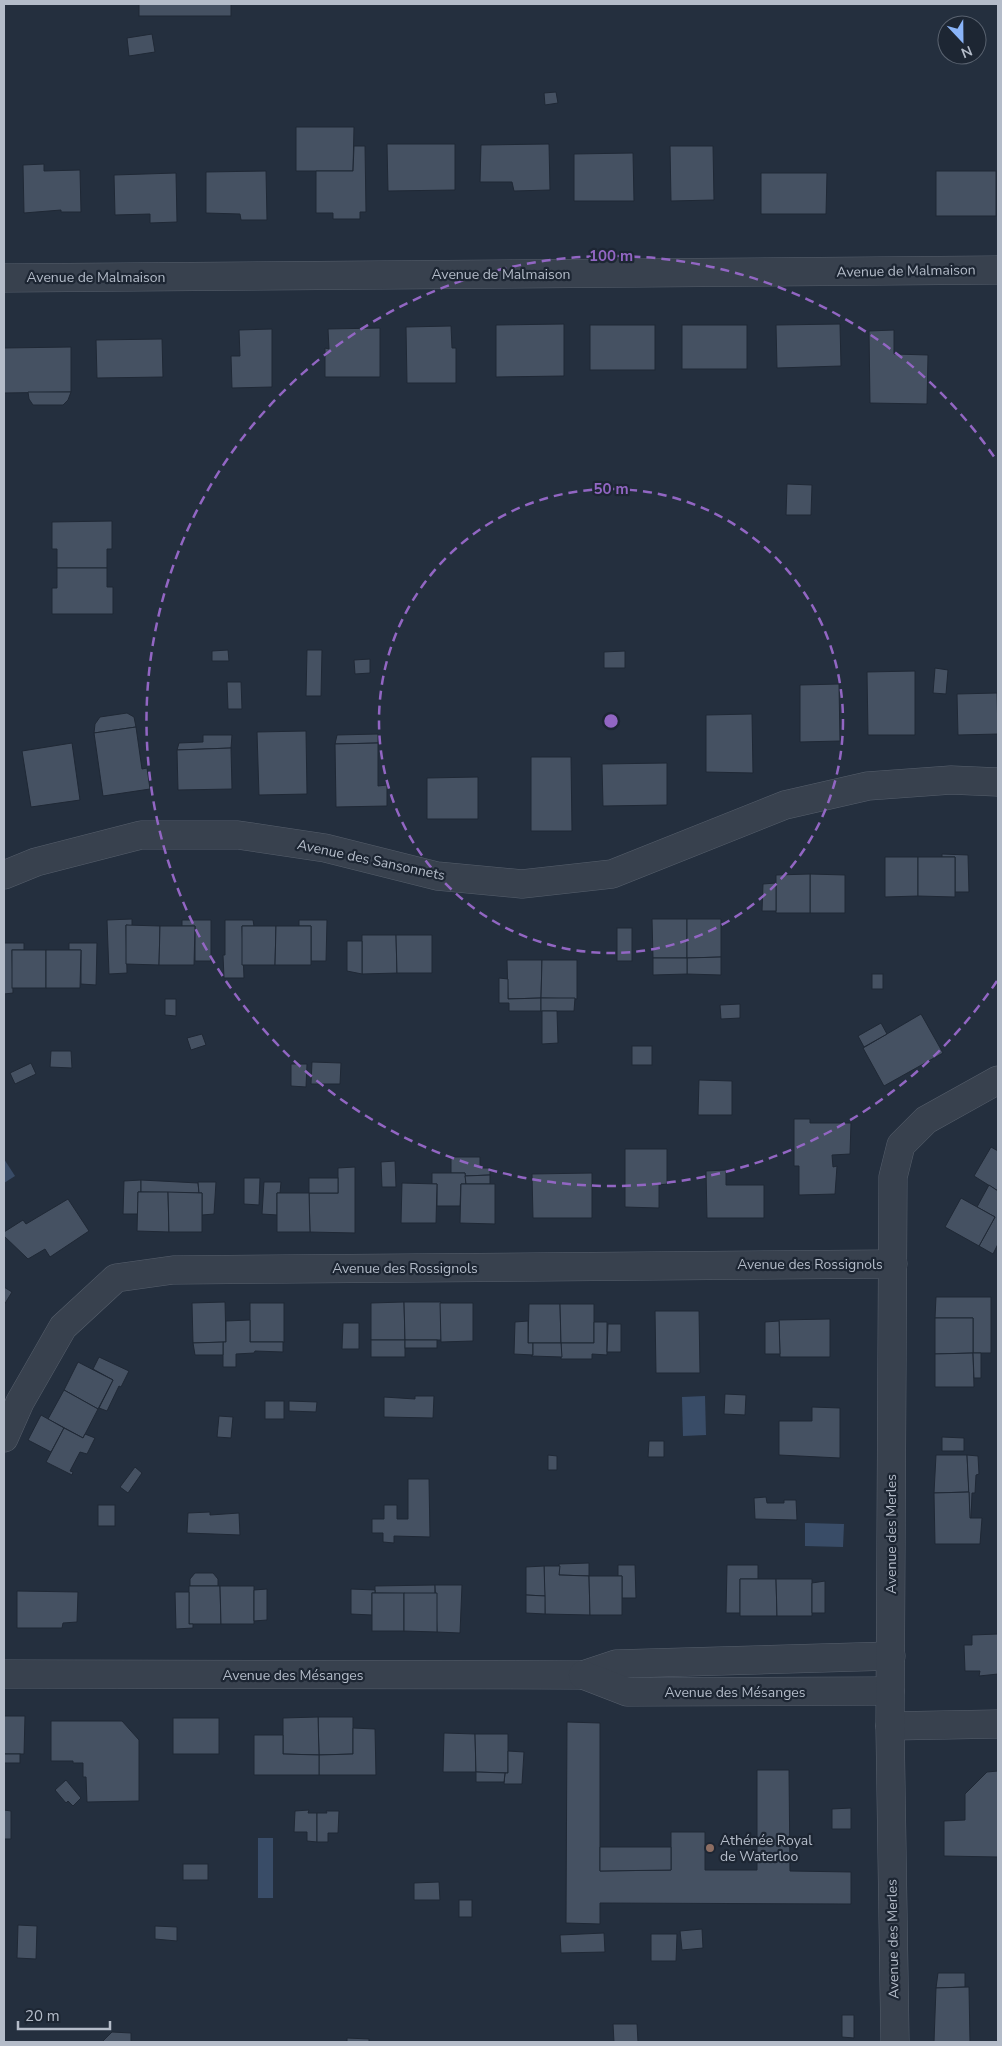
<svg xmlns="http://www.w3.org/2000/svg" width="1002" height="2046" viewBox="0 0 1002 2046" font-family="'Nunito Sans',sans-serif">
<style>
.water{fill:#394c67}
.building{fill:#455162;stroke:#1f2835}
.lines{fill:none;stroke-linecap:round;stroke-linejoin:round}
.minor-casing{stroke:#565f6c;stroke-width:29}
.minor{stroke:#38414e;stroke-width:28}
.ring{fill:none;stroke:#9266c3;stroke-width:2.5;stroke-dasharray:9 6}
.education-dot{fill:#8d6e63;stroke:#1d2633;stroke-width:2}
.labels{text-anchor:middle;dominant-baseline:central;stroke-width:4.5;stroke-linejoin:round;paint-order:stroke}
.street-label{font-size:14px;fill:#b4bcc9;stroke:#1d2633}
.poi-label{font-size:14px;fill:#b4bcc9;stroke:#1d2633;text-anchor:start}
.centre{fill:#9266c3;stroke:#1d2633;stroke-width:2.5}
.ring-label{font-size:15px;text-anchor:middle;font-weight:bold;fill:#9266c3;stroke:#1d2633;stroke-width:4.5;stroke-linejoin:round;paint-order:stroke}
</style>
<rect width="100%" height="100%" fill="#242f3e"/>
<!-- water -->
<g class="water">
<polygon points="4,1159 15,1176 4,1183"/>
<polygon points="705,1396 706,1435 683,1436 682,1397"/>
<polygon points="805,1523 844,1524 843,1547 805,1546"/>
<rect x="258" y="1838" width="15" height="60"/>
</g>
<!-- building -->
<g class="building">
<rect x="139" y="4" width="92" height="12"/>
<polygon points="152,34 155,52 129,56 127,38"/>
<polygon points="556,92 558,103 545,105 544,93"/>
<polygon points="296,127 354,127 353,171 296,171"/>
<polygon points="387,144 455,144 455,190 388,191"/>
<polygon points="549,144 550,190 514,191 512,182 480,182 481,145"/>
<polygon points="354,146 365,146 366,212 360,212 360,219 333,219 333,213 316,213 316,171 353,171"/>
<polygon points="670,146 713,146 714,200 671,201"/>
<polygon points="633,153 634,201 574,201 574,154"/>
<polygon points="44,164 44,171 80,170 81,212 61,212 61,210 24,213 23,165"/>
<polygon points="266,171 267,220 241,220 240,214 206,213 206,172"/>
<rect x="936" y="171" width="60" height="45"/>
<polygon points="176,173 177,222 150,223 150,214 115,215 114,175"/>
<polygon points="761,173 827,173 826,214 761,214"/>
<polygon points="564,324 564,376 496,377 496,325"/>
<polygon points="840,324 841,366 777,368 776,325"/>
<rect x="590" y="325" width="65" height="45"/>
<rect x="682" y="325" width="65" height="44"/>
<polygon points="451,326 452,348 456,348 456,383 407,383 406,327"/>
<polygon points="380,328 380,377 325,377 325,348 329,349 328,329"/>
<polygon points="272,329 272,387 232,388 231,356 240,356 239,330"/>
<polygon points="894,330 894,354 928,355 927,404 870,403 869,331"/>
<polygon points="162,339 163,377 97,378 96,340"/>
<polygon points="71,347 71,392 4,393 4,348"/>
<polygon points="28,392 71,392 68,400 63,405 33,405 29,399"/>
<polygon points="787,484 812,485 811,515 786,515"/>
<polygon points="112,521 112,549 107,549 107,568 57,568 57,549 52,549 52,522"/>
<polygon points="57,568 107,568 107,587 113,587 113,614 52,614 52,588 57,588"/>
<polygon points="228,650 229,661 212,661 212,651"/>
<polygon points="307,650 322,650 321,696 306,696"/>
<polygon points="625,651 625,668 604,668 604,652"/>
<polygon points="370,659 370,673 355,674 354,660"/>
<polygon points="935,668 948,670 946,694 933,693"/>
<polygon points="915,671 915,735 868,735 867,672"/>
<polygon points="227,682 241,682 242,709 228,709"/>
<polygon points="839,684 840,741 800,742 800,685"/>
<polygon points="997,693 998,734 958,735 957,694"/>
<polygon points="127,713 134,717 136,727 94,733 95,724 100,717"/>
<polygon points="752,714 753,773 706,772 706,715"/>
<polygon points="136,727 142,769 147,768 150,789 103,796 94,733"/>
<polygon points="306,731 307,794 259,795 257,732"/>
<polygon points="378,734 378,743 335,744 337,735"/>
<polygon points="203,735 232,735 231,748 177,750 179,743 203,742"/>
<polygon points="72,743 80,800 31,807 22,751"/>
<polygon points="378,743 378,786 387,785 387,806 336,807 335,744"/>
<polygon points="231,748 232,789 178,790 177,750"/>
<polygon points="531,757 571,757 572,831 531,831"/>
<polygon points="667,763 667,805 603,806 602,764"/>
<polygon points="478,777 478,819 427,819 427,778"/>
<polygon points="942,854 968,855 969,892 955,892 955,857 942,857"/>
<polygon points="885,857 918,857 918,896 885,897"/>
<polygon points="918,857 955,857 955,897 918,896"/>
<polygon points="810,874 845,875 845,913 810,913"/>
<polygon points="810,874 810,913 776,913 776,875"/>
<polygon points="776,883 776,911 762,911 763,884"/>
<polygon points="132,919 132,926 126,925 127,973 109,974 107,920"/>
<polygon points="652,919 687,919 687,958 653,958"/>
<polygon points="687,919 721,919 721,957 687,958"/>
<polygon points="182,920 211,920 211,961 195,961 195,926 182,926"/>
<polygon points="225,920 253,920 254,926 242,926 244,978 224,978 223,955 225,955"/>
<polygon points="299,920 327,920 326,961 311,961 311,926 299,926"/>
<polygon points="126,925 160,926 159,965 126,964"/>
<polygon points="160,926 195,926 194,965 159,965"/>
<polygon points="242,926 276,926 275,965 242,965"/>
<polygon points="276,926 311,926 311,965 275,965"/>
<rect x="617" y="928" width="15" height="33"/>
<polygon points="362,935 396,935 397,973 362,974"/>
<polygon points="396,935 432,935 432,973 397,973"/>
<polygon points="347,941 362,941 362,974 347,971"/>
<polygon points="4,943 24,943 24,950 12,950 13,993 4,994"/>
<polygon points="69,943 97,943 96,985 81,984 81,950 69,950"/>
<rect x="12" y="950" width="34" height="38"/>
<polygon points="46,950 81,950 80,988 46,988"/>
<polygon points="721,957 721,975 687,974 687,958"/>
<polygon points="653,958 687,958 687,974 653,975"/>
<polygon points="507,960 542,960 541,998 508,999"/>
<polygon points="542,960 577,960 577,999 541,998"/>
<rect x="872" y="974" width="11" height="15"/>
<polygon points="499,978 508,979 508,999 541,998 541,1011 509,1011 509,1003 499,1003"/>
<polygon points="541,998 575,998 574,1011 541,1011"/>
<polygon points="165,999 176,999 176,1016 165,1015"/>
<polygon points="740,1004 740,1018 721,1019 720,1005"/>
<polygon points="542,1011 557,1011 558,1043 542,1044"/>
<polygon points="921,1014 943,1053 884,1086 863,1048"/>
<polygon points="881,1023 887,1034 864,1047 858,1036"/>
<polygon points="202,1034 206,1045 191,1050 187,1038"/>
<rect x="632" y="1046" width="20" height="19"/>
<polygon points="51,1051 71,1051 72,1068 50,1067"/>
<polygon points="312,1062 341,1063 340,1084 311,1084"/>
<polygon points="31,1063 36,1074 15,1084 10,1073"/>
<polygon points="291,1064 307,1064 306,1087 291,1086"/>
<polygon points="699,1080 732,1081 732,1115 698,1115"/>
<polygon points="794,1119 810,1119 810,1123 851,1123 850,1154 832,1155 833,1167 837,1166 835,1194 799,1195 799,1166 794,1166"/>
<polygon points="991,1147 998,1151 998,1191 974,1176"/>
<polygon points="625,1149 667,1149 667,1184 659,1185 659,1208 625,1207"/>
<polygon points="451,1157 480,1157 480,1168 490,1168 490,1175 465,1176 465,1173 451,1173"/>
<polygon points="395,1161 396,1187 382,1187 381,1162"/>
<polygon points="355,1167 355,1233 310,1232 309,1193 338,1193 338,1168"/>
<polygon points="726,1170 726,1185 764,1185 764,1218 707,1218 706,1171"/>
<polygon points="432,1173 465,1173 466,1184 461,1184 460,1206 437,1206 437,1184 432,1184"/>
<polygon points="592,1173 592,1218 533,1218 532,1174"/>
<polygon points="490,1175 490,1184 466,1184 465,1176"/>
<polygon points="244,1178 260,1178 259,1205 244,1204"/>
<rect x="309" y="1178" width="29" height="15"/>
<polygon points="141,1180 141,1192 138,1192 138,1214 123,1214 124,1181"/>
<polygon points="141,1180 198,1183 199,1193 141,1192"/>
<polygon points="198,1182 216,1182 214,1214 202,1215 202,1193 199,1193"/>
<polygon points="264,1182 281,1182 280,1193 277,1193 277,1215 262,1214"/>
<polygon points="402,1183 437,1184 436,1223 401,1223"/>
<polygon points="461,1184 495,1184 495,1224 460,1223"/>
<polygon points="989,1185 998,1191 998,1244 993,1254 979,1246 995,1217 977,1207"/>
<polygon points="138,1192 168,1192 169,1232 137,1231"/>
<polygon points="168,1192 202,1193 202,1232 169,1232"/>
<polygon points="277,1193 309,1193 310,1232 277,1232"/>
<polygon points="961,1198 995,1217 979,1246 945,1227"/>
<polygon points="68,1199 89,1231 50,1257 45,1249 28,1259 4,1236 4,1232 23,1220 26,1224"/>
<polygon points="4,1287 12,1292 4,1305"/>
<polygon points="936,1297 991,1297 991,1353 973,1353 973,1318 935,1318"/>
<polygon points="225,1302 226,1342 193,1343 192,1303"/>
<polygon points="404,1302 405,1340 371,1340 371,1303"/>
<polygon points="404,1302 441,1302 441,1340 405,1340"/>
<rect x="250" y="1303" width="34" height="39"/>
<polygon points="440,1303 473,1303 473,1341 441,1342"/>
<polygon points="529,1304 560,1304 561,1343 528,1343"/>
<polygon points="560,1304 594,1304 594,1343 561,1343"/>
<polygon points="655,1311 699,1311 700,1373 656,1373"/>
<polygon points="935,1318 973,1318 973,1353 935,1354"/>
<polygon points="830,1319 830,1357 780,1357 779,1320"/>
<polygon points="250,1320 250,1342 283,1342 283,1352 255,1351 254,1353 236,1354 236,1367 223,1367 223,1342 226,1342 226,1321"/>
<polygon points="528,1321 528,1343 533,1343 533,1355 514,1354 515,1322"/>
<polygon points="779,1321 780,1354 765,1354 765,1322"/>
<polygon points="594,1322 607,1322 607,1355 592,1354 592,1359 561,1359 561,1343 594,1343"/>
<polygon points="343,1323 359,1323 359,1349 342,1349"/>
<polygon points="608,1324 621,1324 621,1352 607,1352"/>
<rect x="371" y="1340" width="34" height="17"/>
<rect x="405" y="1340" width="32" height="8"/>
<polygon points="223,1342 223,1355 195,1355 193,1343"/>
<polygon points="533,1343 561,1343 562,1357 531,1356 533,1355"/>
<polygon points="973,1353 974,1387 935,1387 935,1354"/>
<polygon points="973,1353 981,1353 981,1378 974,1378"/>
<polygon points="99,1357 129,1371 121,1387 119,1386 107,1411 99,1408 113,1380 93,1369"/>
<polygon points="78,1362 113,1380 98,1409 64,1390"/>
<polygon points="64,1390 98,1409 83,1438 48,1419"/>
<polygon points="725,1394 746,1395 745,1415 724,1414"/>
<polygon points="415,1396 434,1396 433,1418 384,1417 384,1397 415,1399"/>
<rect x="265" y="1401" width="19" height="18"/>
<polygon points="289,1401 317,1402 316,1412 289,1411"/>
<polygon points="812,1407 840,1408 840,1458 779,1455 779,1421 812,1421"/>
<polygon points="41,1415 64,1428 51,1452 28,1440"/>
<polygon points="219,1416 233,1417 231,1438 217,1437"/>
<polygon points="64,1428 83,1438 85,1434 95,1438 87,1454 80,1452 70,1471 73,1472 72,1475 46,1462"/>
<polygon points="942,1437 964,1438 964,1451 942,1451"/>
<polygon points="649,1441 664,1441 664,1457 648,1457"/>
<polygon points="548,1455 557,1456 557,1470 548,1470"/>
<polygon points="936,1455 967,1455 969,1492 934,1493"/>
<polygon points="967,1455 978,1456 979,1474 976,1475 975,1493 972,1493 971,1518 970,1518"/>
<polygon points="135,1467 142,1473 128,1493 120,1487"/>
<polygon points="408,1479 429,1479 430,1537 394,1536 394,1543 383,1542 383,1533 372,1533 372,1519 384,1519 384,1505 397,1505 397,1519 408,1519"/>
<polygon points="969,1492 970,1518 982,1518 980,1544 935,1544 934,1493"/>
<polygon points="766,1497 767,1503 784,1503 784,1500 796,1500 797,1520 755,1519 754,1498"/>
<rect x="98" y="1505" width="17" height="21"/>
<polygon points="210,1512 210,1515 239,1513 240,1535 187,1533 188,1513"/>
<polygon points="589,1563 589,1576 559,1575 559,1564"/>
<polygon points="618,1565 635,1565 636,1598 622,1598 622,1576 618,1576"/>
<polygon points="727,1565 758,1565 758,1579 740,1579 740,1613 726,1613"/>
<polygon points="544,1566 560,1566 559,1575 589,1576 590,1615 545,1614"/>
<polygon points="544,1566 545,1596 526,1595 526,1567"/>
<polygon points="195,1573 213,1573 218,1579 218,1586 190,1586 190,1579"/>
<polygon points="589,1576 622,1576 622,1615 590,1615"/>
<polygon points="740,1579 776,1579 777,1616 740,1616"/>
<polygon points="776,1579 812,1579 812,1616 777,1616"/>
<polygon points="825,1581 825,1613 812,1613 812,1583"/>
<polygon points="435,1585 435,1594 375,1593 375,1586"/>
<polygon points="435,1585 462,1585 460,1633 437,1632"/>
<polygon points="189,1586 220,1586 221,1624 189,1624"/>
<polygon points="220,1586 254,1586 254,1624 221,1624"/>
<polygon points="267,1589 267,1620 254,1621 254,1590"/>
<polygon points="351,1589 375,1590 375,1593 372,1593 372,1615 351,1614"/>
<polygon points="17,1591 78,1592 77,1622 63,1623 62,1628 17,1628"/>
<polygon points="175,1592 189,1592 189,1624 193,1624 193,1628 176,1629"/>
<rect x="372" y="1593" width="32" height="38"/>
<polygon points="404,1593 437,1593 437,1632 404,1631"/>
<polygon points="526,1595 545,1596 545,1614 526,1613"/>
<polygon points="998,1634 998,1674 979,1676 980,1671 965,1671 964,1645 972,1645 972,1635"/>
<polygon points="4,1716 25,1716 24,1754 4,1754"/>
<polygon points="318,1717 353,1717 353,1754 319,1755"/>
<polygon points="318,1717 319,1755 283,1754 283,1718"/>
<rect x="173" y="1718" width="46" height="36"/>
<polygon points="51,1721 122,1721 139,1740 139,1801 87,1802 86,1777 83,1777 83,1763 73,1763 73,1761 51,1761"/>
<polygon points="567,1722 600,1723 600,1871 671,1870 671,1832 705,1832 705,1870 757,1870 757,1770 789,1770 790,1871 851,1872 851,1904 600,1903 600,1924 566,1923"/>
<polygon points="353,1728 375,1729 376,1775 319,1775 319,1755 353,1754"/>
<polygon points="444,1733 475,1734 476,1772 443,1772"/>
<polygon points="475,1734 508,1734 508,1773 476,1772"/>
<polygon points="254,1735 283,1735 283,1754 319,1755 319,1775 254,1775"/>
<polygon points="508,1751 524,1752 522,1784 504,1784 505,1773 508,1773"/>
<rect x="4" y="1754" width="16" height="9"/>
<polygon points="998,1771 998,1857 944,1856 944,1821 965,1820 965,1794 987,1772"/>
<polygon points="476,1772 505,1773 504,1782 476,1782"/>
<polygon points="66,1780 81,1798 73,1806 68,1801 66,1803 55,1790"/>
<polygon points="851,1808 851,1829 832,1829 832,1809"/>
<polygon points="4,1810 11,1811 11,1839 4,1839"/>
<polygon points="309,1810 308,1813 317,1813 317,1842 307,1841 307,1832 294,1832 295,1811"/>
<polygon points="326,1811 339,1811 338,1833 328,1833 328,1842 317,1842 317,1813 327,1813"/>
<polygon points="600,1847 671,1847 671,1870 600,1871"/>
<rect x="183" y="1864" width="25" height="16"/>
<polygon points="439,1882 440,1900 414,1900 414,1883"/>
<rect x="459" y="1900" width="13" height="17"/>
<polygon points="18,1925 37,1926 36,1959 17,1958"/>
<polygon points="155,1926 177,1927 177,1941 155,1939"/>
<polygon points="702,1929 703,1948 682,1950 680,1931"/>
<polygon points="604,1933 605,1952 561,1953 560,1935"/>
<polygon points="651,1934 677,1934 676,1961 651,1961"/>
<polygon points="938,1973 965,1973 965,1987 936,1988"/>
<polygon points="969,1987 970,2042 934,2042 936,1988"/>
<polygon points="842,2015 854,2015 854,2038 842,2037"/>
<polygon points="613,2024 637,2024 638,2042 614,2042"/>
<polygon points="112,2032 131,2033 131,2042 102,2042"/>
<polygon points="347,2038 369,2039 369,2042 347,2042"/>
</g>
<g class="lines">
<!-- minor casing -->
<g class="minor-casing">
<g id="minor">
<polyline points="4,278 998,270"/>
<polyline points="4,875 36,862 141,835 238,835 325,848 437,876 522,884 612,874 785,805 868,786 951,780 998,782"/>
<polyline points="4,1438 20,1402 63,1327 116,1278 173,1270 893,1264"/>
<polyline points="4,1674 583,1675 616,1664 891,1656"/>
<polyline points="583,1675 627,1692 890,1691"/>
<polyline points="890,1726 998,1724"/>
<polyline points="895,2042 890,1726 893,1177 901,1145 926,1120 998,1080"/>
</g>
</g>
<!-- minor -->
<use href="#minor" class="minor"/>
</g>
<!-- distance rings -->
<g class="ring">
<circle cx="611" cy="721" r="232"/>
<path d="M997 981A465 465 0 1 1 997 461"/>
</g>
<!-- markers -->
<circle class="education-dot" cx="710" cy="1848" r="5"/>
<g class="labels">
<!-- street labels -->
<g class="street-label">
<text transform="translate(906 271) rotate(-1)">Avenue de Malmaison</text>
<text x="501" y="274">Avenue de Malmaison</text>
<text x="96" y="277">Avenue de Malmaison</text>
<text transform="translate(371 860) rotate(12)">Avenue des Sansonnets</text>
<text x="810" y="1264">Avenue des Rossignols</text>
<text x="405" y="1268">Avenue des Rossignols</text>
<text transform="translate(891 1534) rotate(-90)">Avenue des Merles</text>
<text x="293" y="1675">Avenue des Mésanges</text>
<text x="735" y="1692">Avenue des Mésanges</text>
<text transform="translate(893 1939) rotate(-91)">Avenue des Merles</text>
</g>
<!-- poi labels -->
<g class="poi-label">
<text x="720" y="1840">Athénée Royal<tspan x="720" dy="16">de Waterloo</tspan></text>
</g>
</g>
<circle cx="611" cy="721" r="8" class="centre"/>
<g class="ring-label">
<text x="611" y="261">100 m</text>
<text x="611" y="494">50 m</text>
</g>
<!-- border -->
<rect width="1002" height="2046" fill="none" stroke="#b4bcc9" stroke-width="10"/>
<!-- north arrow -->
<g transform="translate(962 40) rotate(158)"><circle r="24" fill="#1d2633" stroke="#59626f"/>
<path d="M0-4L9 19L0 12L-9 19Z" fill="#8ab4f8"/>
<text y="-8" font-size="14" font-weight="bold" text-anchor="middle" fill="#b4bcc9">N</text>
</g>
<!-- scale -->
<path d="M18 2021v8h92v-8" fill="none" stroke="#b4bcc9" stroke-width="2.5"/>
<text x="25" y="2021" font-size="15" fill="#b4bcc9" stroke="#1d2633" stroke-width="4" paint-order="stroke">20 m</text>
</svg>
